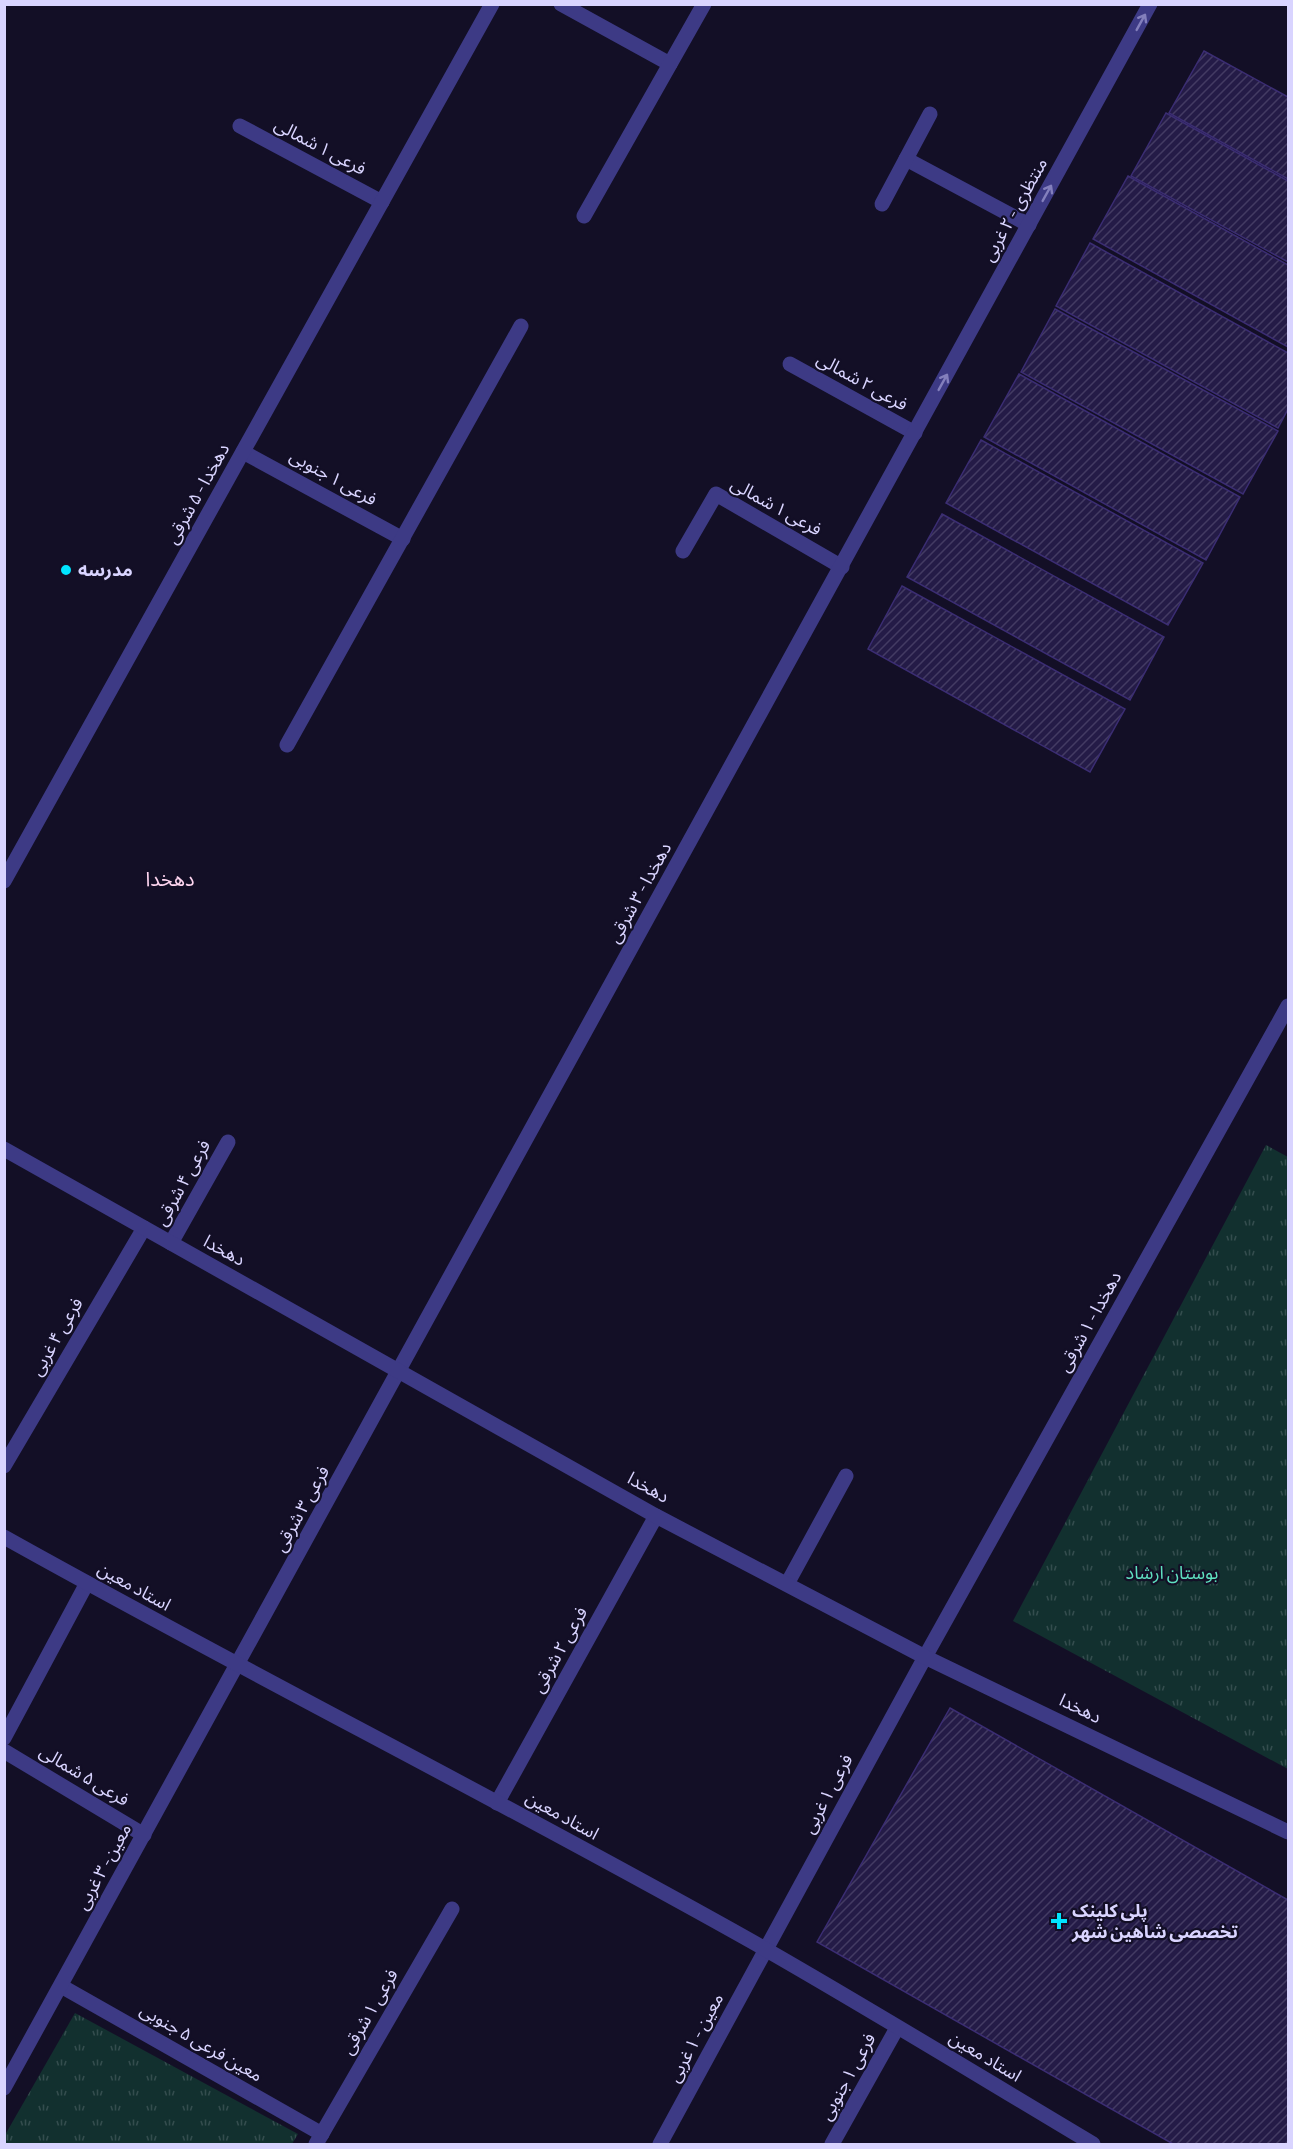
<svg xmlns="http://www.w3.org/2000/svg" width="1293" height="2149" viewBox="0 0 1293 2149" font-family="'Sofia Sans Condensed','Noto Sans Arabic',sans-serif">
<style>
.park{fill:url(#park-tufts)}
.building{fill:url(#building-hatch);stroke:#3b2d73;stroke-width:1.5}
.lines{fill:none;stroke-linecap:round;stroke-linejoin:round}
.minor{stroke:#3d3a85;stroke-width:15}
.tertiary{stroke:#3d3a85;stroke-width:15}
.oneway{stroke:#837fbc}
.poi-dot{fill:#00e5ff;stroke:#130f26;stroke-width:2}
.labels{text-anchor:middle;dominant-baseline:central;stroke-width:4.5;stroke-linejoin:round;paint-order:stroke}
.street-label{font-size:18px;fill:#d9d4ff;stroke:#130f26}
.poi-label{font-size:18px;font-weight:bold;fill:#d9d4ff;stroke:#130f26;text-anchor:start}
.park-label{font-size:18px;fill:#5fe0c0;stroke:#130f26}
.neighbourhood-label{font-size:20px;fill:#ffd6f0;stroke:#130f26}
</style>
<defs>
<pattern id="park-tufts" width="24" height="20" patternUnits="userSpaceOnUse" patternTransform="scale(1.5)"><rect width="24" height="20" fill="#12302f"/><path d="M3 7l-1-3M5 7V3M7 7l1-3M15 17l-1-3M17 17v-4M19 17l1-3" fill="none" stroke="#344d4e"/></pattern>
<pattern id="building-hatch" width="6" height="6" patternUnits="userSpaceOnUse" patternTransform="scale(1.5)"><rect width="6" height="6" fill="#241b47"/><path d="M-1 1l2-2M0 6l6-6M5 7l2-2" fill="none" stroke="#433b63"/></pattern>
</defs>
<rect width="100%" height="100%" fill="#130f26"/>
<!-- park -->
<g class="park">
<polygon points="1266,1145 1288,1157 1288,1769 1013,1621"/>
<polygon points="75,2013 298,2134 292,2144 5,2144 5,2135"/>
</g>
<!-- building -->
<g class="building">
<polygon points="1204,51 1288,97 1288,179 1169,113"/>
<polygon points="1166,113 1288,181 1288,262 1131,176"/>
<polygon points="1128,176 1288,265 1288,347 1093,239"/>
<polygon points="1090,243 1288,353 1288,409 1278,428 1056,306"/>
<polygon points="1055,309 1278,431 1243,494 1021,372"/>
<polygon points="1019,374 1240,497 1206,560 984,437"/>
<polygon points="981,440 1203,563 1168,625 946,503"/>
<polygon points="942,514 1164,637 1130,700 907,577"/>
<polygon points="902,586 1125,709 1090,772 868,649"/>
<polygon points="950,1708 1288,1900 1288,2144 1173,2144 817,1942"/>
</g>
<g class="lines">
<!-- minor -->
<g class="minor">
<polyline points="561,4 670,64"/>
<polyline points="240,126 382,202"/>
<polyline points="906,159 1029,225"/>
<polyline points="882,204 930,114"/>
<polyline points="584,216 704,4"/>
<polyline points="790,364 915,433"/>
<polyline points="243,452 403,539"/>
<polyline points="683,551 716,494 842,567"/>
<polyline points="287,745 521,326"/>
<polyline points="4,881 492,4"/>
<polyline points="171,1243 228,1142"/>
<polyline points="4,1466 144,1228"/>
<polyline points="787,1584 846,1476"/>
<polyline points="4,1738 87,1583"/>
<polyline points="4,1751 144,1835"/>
<polyline points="497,1803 656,1516"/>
<polyline points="61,1986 322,2134"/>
<polyline points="4,2088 1150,4"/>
<polyline points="316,2144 452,1909"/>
<polyline points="660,2144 925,1657 1288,1006"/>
<polyline points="832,2144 897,2028"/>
</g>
<!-- tertiary -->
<g class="tertiary">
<polyline points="4,1149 656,1516 925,1657 1288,1832"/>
<path d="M 4,1537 C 256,1678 514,1807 765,1949 C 875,2012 984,2079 1093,2144"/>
</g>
</g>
<!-- one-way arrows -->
<defs><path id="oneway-shaft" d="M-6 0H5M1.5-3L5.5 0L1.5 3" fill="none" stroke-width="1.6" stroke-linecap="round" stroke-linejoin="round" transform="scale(1.5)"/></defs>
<g class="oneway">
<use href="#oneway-shaft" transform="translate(1141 22) rotate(-61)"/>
<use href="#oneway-shaft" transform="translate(1047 193) rotate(-61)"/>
<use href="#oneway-shaft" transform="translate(943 382) rotate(-61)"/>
</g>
<!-- markers -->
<g class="poi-dot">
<circle cx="66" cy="570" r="6"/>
<path d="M1056 1912h6v6h6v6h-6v6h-6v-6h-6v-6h6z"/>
</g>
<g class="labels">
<!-- street labels -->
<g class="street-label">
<text transform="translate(320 147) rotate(28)">فرعی ۱ شمالی</text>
<text transform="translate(1015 210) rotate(-61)">منتظری - ۲ غربی</text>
<text transform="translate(862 382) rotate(29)">فرعی ۲ شمالی</text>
<text transform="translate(333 478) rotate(29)">فرعی ۱ جنوبی</text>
<text transform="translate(198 494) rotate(-61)">دهخدا - ۵ شرقی</text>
<text transform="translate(776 507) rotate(29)">فرعی ۱ شمالی</text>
<text transform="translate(640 893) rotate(-61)">دهخدا - ۳ شرقی</text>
<text transform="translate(183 1183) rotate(-61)">فرعی ۴ شرقی</text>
<text transform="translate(224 1251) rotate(29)">دهخدا</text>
<text transform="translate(1090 1322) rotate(-61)">دهخدا - ۱ شرقی</text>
<text transform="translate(57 1337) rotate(-60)">فرعی ۴ غربی</text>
<text transform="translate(648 1488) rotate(29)">دهخدا</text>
<text transform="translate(302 1509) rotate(-61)">فرعی ۳ شرقی</text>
<text transform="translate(134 1587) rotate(29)">استاد معین</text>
<text transform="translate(560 1650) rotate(-61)">فرعی ۲ شرقی</text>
<text transform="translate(1080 1709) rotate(26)">دهخدا</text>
<text transform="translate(84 1776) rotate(31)">فرعی ۵ شمالی</text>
<text transform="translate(828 1794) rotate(-62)">فرعی ۱ غربی</text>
<text transform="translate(562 1816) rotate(29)">استاد معین</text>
<text transform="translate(104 1867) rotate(-61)">معین- ۳ غربی</text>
<text transform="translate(370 2012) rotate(-60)">فرعی ۱ شرقی</text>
<text transform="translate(696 2038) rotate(-62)">معین - ۱ غربی</text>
<text transform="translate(201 2043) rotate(30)">معین فرعی ۵ جنوبی</text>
<text transform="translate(985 2057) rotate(31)">استاد معین</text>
<text transform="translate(848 2077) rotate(-61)">فرعی ۱ جنوبی</text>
</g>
<!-- poi labels -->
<g class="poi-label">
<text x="78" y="570">مدرسه</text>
<text x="1072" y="1911">پلی کلینک<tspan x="1072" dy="21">تخصصی شاهین شهر</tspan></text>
</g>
<!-- park labels -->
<g class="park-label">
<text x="1172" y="1573">بوستان ارشاد</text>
</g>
<!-- neighbourhood labels -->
<g class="neighbourhood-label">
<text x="170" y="880">دهخدا</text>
</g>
</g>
<!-- border -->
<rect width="1293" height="2149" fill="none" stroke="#d9d4ff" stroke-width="12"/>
</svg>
